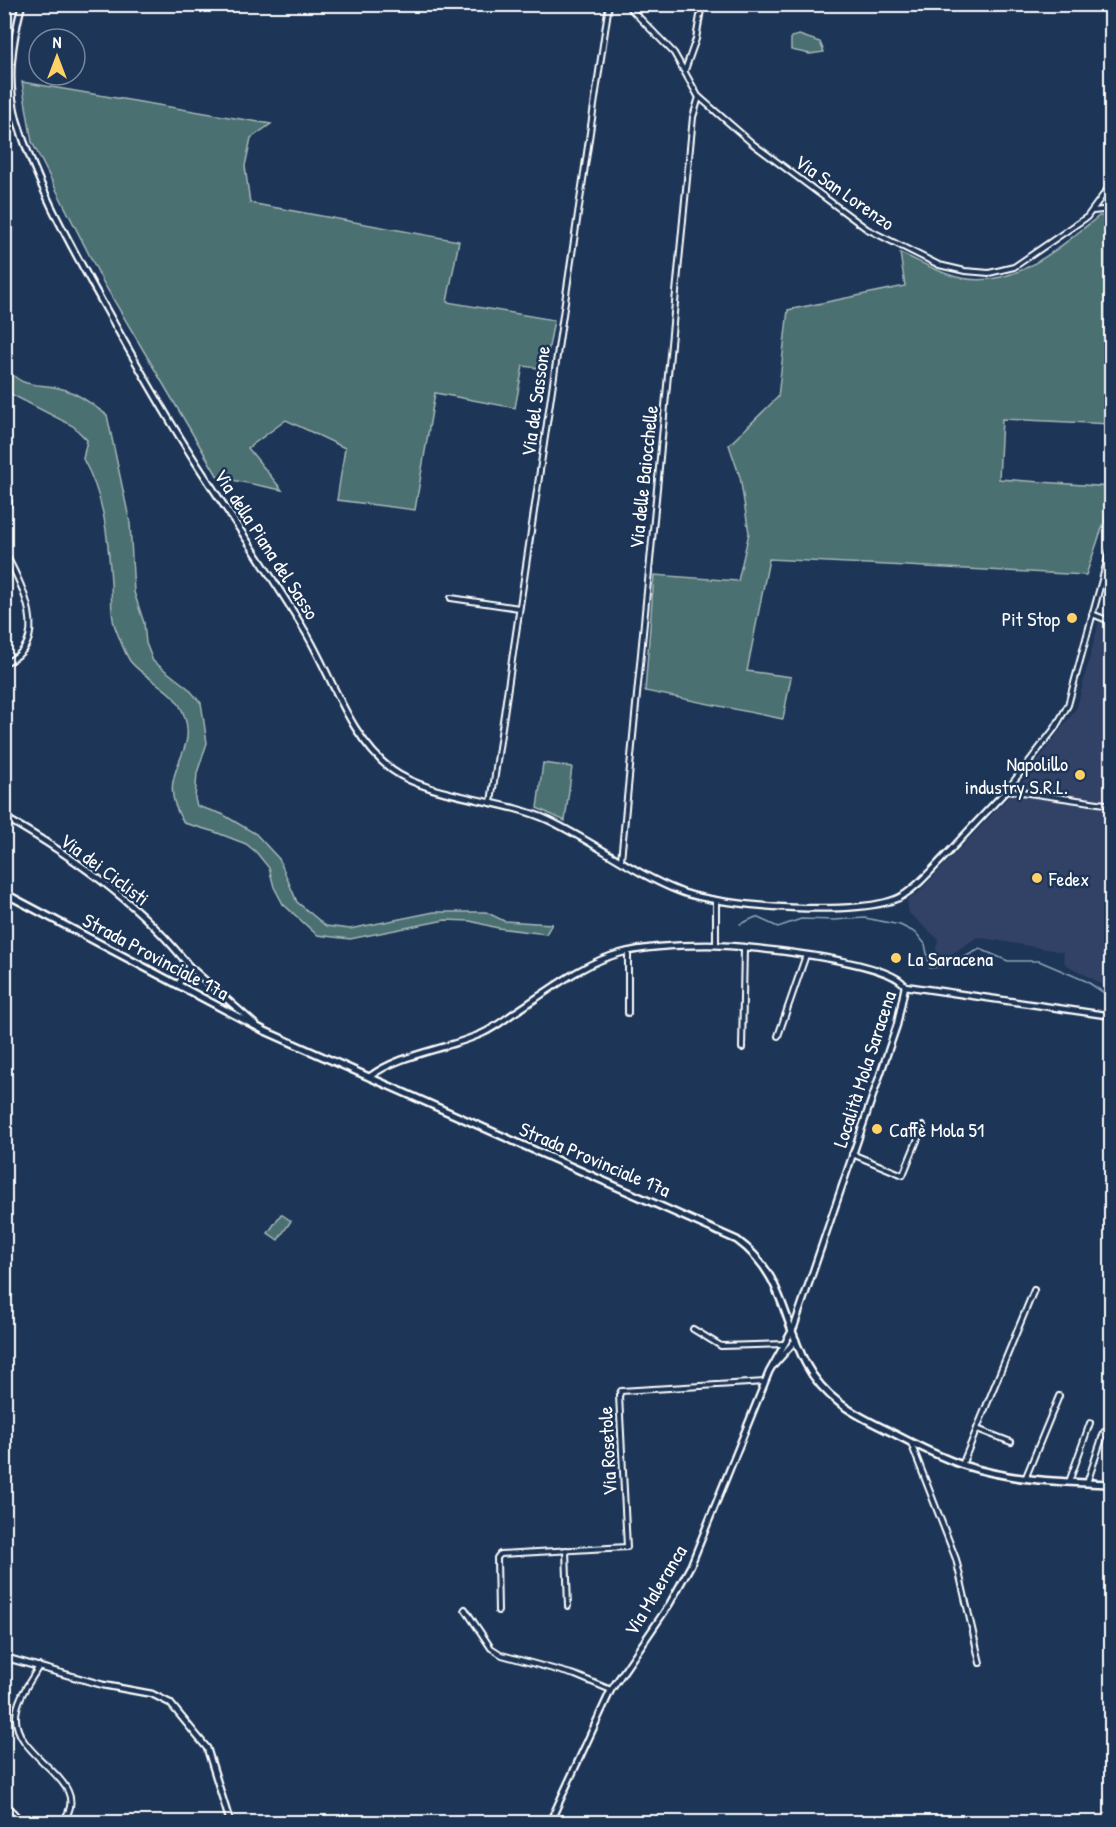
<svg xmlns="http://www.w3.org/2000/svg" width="1116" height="1827" viewBox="0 0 1116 1827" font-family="'Patrick Hand',sans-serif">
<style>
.built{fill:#324366}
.green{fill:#4b6f71;stroke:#a5b7b8;stroke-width:1.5}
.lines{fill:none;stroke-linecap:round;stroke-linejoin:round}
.stream{stroke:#8ea4b8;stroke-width:1.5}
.minor-casing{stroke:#fff;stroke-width:8}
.tertiary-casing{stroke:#fff;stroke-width:9}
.secondary-casing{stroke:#fff;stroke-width:10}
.minor{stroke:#1d3557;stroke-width:4}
.tertiary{stroke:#1d3557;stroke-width:4.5}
.secondary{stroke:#1d3557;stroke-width:5}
.poi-dot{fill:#ffd166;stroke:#1d3557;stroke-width:2}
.labels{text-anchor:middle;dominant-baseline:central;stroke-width:5;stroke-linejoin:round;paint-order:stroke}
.street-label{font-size:20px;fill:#fff;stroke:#1d3557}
.poi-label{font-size:20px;fill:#fff;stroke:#1d3557;text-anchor:start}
</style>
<rect width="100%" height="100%" fill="#1d3557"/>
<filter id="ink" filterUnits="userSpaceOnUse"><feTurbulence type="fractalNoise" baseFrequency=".0167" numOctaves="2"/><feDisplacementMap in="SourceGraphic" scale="12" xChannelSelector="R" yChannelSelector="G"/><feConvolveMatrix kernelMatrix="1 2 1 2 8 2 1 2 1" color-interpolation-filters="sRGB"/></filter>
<g filter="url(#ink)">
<!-- built -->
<polygon class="built" points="1111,575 1111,989 1065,964 1063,952 977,937 940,962 935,954 938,939 909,913 907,900 917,894 1021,784 1077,707"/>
<!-- green -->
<g class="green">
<polygon points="799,35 820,42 824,52 810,54 791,50 791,37"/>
<polygon points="22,82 271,124 251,138 245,166 250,203 459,241 447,302 554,320 545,369 523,366 515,408 435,393 415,510 337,500 345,448 286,420 248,448 282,490 218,477 103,282 32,142"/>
<path d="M 1099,216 L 1108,216 L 1112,268 L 1111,424 L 1002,419 L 999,479 L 1111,487 L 1111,502 L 1086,575 L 769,559 L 747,671 L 791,677 L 783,719 L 645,691 L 654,575 L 738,581 L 749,533 L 740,477 L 729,445 L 778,397 L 788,310 L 905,286 L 900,253 C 916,260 931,268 947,274 C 1007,296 1055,251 1099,216 Z"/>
<path d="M 4,363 C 22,395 43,379 71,392 C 84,397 96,408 107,415 L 130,523 L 134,592 L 144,623 L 146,643 L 153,661 L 188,688 L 201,703 L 202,709 L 207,743 L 197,773 L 195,799 L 197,806 L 222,814 L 256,834 L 279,859 L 297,902 L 326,926 L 350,929 L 434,912 L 486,912 L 504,921 L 552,924 L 546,934 L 498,928 L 470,921 L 445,920 L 350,939 L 317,935 L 283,904 L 274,887 L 269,868 L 256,852 L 246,844 L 215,832 L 184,823 C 151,772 200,757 184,715 C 175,688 146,681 130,661 C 124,652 119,637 115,627 C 110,614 112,596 111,582 C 108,538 105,498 83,459 L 87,440 L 73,426 L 5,391 Z"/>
<polygon points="543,763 572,767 565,821 537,808"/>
<polygon points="281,1214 291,1221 278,1240 268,1233"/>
</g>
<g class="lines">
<!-- stream -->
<polyline class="stream" points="740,924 756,917 778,927 801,919 834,920 865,918 900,925 916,933 925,944 930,968 947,966 980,949 1008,961 1039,961 1086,981 1112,998"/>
<!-- minor casing -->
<g class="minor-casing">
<g id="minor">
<polyline points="626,4 674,53 698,96 753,144 867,229 939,265 965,271 989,273 1014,267 1087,217 1112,183"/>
<polyline points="685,70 696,39 702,4"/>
<polyline points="1093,211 1112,209"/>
<polyline points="4,485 9,502 4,517"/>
<polyline points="1112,543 1068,705 1055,728 1007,790 1112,805"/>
<path d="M 4,551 C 21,582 54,645 4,663"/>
<polyline points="451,598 519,608"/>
<polyline points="1092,614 1112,622"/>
<polyline points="491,802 609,4"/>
<polyline points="621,860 693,117 699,97"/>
<polyline points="716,902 716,945"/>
<polyline points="628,951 628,1013"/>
<polyline points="778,1036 806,955"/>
<polyline points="742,1048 744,948"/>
<polyline points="852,1154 903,1175 923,1126"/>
<polyline points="693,1329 721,1346 784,1344"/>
<polyline points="977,1429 1011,1442"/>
<polyline points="911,1443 956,1559 980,1663"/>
<polyline points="962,1465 1034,1290"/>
<polyline points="1025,1479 1059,1396"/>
<polyline points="1069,1482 1090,1423"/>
<polyline points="1087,1483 1104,1432"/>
<polyline points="566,1550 568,1606"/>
<polyline points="465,1609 491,1648 502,1655 575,1675 611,1690"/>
<polyline points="498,1611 497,1558 500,1554 627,1547 619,1396 621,1391 765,1382"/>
<path d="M 39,1666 C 31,1681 17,1697 16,1716 C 13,1759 97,1781 62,1822"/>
<polyline points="4,1802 22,1822"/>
</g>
</g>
<!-- tertiary casing -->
<g class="tertiary-casing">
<g id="tertiary">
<path d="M 22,4 C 12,43 6,81 17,120 C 35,180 66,237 96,291 C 125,343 154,396 186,447 C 225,509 268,569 305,631 C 332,676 349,737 392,770 C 430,798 503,799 548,820 C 593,841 633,873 679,891 C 718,907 867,918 902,896 C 920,885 933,868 948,853 C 967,832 987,811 1007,790"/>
<path d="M 4,817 C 73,856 141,904 189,966 L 178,985"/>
<polyline points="189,966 256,1025"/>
<polyline points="905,986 1112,1016"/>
<path d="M 369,1077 C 401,1053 446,1050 483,1033 C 494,1028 504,1020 514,1013 C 547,992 582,963 621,953 C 648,946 679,945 707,945 C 740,945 890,960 905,986 L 897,1025 L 794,1327 L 769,1372 L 691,1565 L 669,1605 L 611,1690 L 550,1822"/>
<polyline points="774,1365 796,1340"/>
<polyline points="4,1657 103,1685 152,1694 170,1703 207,1748 230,1822"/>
</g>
</g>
<!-- secondary casing -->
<g class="secondary-casing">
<path id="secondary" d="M 4,893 L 265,1031 L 737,1240 C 783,1273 782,1318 806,1364 C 824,1398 852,1413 885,1429 C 910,1442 936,1456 963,1465 C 1012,1481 1061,1482 1112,1484"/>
</g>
<!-- minor -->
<use href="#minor" class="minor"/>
<!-- tertiary -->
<use href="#tertiary" class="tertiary"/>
<!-- secondary -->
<use href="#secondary" class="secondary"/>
</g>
</g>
<!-- markers -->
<g class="poi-dot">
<circle cx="1072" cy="618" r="6"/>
<circle cx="1080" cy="775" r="6"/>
<circle cx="1037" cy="878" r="6"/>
<circle cx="896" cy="958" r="6"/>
<circle cx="877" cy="1129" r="6"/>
</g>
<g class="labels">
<!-- street labels -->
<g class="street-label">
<text transform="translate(845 192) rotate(35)">Via San Lorenzo</text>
<text transform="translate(535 401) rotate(-82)">Via del Sassone</text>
<text transform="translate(643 477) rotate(-84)">Via delle Baiocchelle</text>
<text transform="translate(267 544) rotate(57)">Via della Piana del Sasso</text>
<text transform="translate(105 869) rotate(37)">Via dei Ciclisti</text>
<text transform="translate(156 956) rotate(28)">Strada Provinciale 17a</text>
<text transform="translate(864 1069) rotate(-72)">Località Mola Saracena</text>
<text transform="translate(595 1159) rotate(23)">Strada Provinciale 17a</text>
<text transform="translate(607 1451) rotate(-93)">Via Rosetole</text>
<text transform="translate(655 1590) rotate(-59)">Via Maleranca</text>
</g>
<!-- poi labels -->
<g class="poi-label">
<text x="1060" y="618" text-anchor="end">Pit Stop</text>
<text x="1068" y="763" text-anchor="end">Napolillo<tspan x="1068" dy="23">industry S.R.L.</tspan></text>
<text x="1049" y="878">Fedex</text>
<text x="908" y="958">La Saracena</text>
<text x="889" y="1129">Caffè Mola 51</text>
</g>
</g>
<!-- margin -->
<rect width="1116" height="1827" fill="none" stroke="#1d3557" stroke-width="24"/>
<rect x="12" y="12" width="1092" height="1803" fill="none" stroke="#fff" stroke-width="2" filter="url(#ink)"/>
<!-- north arrow -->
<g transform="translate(57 57)"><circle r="28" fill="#1d3557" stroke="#77869a" stroke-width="1.5"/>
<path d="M0-4.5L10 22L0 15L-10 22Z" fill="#ffd166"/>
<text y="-9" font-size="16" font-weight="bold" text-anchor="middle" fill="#ffffff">N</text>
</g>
</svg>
